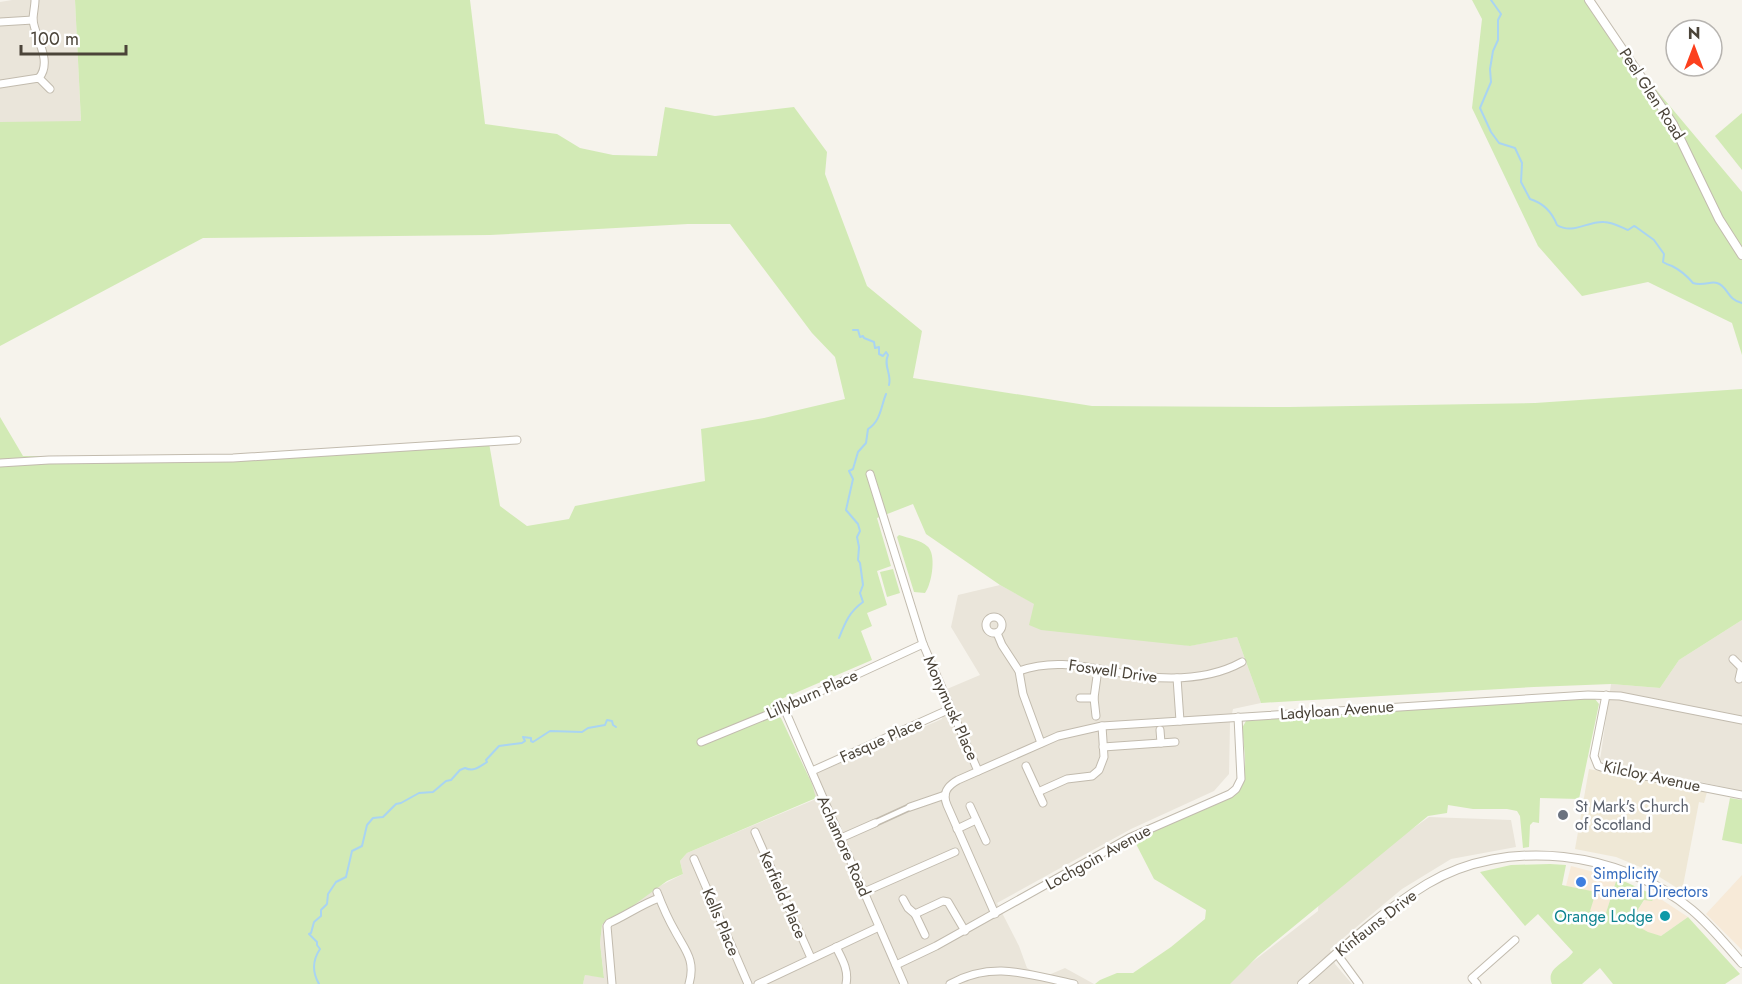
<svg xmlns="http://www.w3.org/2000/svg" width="1742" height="984" viewBox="0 0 1742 984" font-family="Jost,sans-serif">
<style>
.residential{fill:#eae5da}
.commercial{fill:#f7ead8}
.education{fill:#efe8d6}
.green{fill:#d2eab5}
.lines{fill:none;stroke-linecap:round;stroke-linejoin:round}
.stream{stroke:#a9d4f2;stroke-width:2}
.pedestrian-casing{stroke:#c2bbae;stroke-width:8}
.minor-casing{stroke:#c2bbae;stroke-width:9}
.tertiary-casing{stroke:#c2bbae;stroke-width:10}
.pedestrian{stroke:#fff;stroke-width:5}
.minor{stroke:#fff;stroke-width:7}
.tertiary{stroke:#fff;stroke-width:8}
.worship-dot{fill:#6b7280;stroke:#fff;stroke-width:2}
.shop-dot{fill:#3f7fe0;stroke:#fff;stroke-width:2}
.culture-dot{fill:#0f9aa8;stroke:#fff;stroke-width:2}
.labels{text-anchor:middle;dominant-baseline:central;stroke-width:5;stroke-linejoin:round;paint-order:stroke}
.street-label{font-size:16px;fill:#4b4439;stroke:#fff}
.worship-label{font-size:16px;fill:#5b616d;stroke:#fff;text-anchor:start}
.shop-label{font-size:16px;fill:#366cbe;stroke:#fff;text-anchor:start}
.culture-label{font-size:16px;fill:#0d838f;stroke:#fff;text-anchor:end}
</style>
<rect width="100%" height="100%" fill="#f6f3ec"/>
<!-- residential -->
<g class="residential">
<polygon points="12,0 75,0 81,122 0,122 0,2"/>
<polygon points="1000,585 1035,604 1189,646 1237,637 1261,703 1233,709 1230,723 1229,774 1214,791 1131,829 997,903 1019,946 1027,968 1044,977 1065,968 1094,984 583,984 585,975 604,977 600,943 602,925 606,920 616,918 654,889 683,874 680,861 687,853 816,799 808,777 942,719 947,689 980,675 951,627 958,595"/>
<polygon points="1742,620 1742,791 1600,760 1611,684 1660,688 1679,660"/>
<polygon points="1429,817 1511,820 1516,847 1451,859 1402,889 1330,949 1335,964 1352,984 1224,984 1318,911 1319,895"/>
</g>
<!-- commercial -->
<g class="commercial">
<polygon points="1571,866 1617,878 1605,916 1589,911 1596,893 1566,886"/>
<polygon points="1742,875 1742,950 1706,914"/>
<polygon points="1656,896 1688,917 1661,936 1648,933 1630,922 1645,899 1652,901"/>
</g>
<!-- education -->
<polygon class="education" points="1589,769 1707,792 1704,803 1699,802 1682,891 1650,871 1616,857 1575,849"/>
<!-- green -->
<g class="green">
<polygon points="75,0 470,0 485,124 557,134 580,148 613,155 657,156 665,107 715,116 794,107 827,152 825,174 867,286 922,331 913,378 1092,406 1289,407 1535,403 1742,389 1742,620 1679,660 1660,688 1611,684 1534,687 1261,703 1237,637 1190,646 1041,630 1029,625 1034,604 1000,585 926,534 913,504 877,518 891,566 877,571 887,605 867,613 872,626 861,631 872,660 772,703 776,715 781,718 812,784 816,798 687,853 680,861 683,874 667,881 616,918 606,920 602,925 600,943 604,978 585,975 583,984 0,984 0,417 23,456 233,458 489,443 500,506 527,526 569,519 575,506 705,481 701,429 764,418 845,399 835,357 812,333 730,224 688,224 490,235 203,238 0,346 0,122 81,121"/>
<polygon points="1472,0 1593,0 1648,80 1742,192 1742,355 1732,323 1648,282 1582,296 1538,246 1472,108 1482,19"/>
<polygon points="1742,113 1742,170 1715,136"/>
<path d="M 899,535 C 908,538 921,540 927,546 C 937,553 932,584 925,593 L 914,592 L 897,537 Z"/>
<polygon points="893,569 900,593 887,597 880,572"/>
<path d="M 1585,697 L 1595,699 L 1599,704 L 1579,799 L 1540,798 L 1539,823 L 1533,822 L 1530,825 L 1529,847 L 1523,848 L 1520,816 L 1517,811 L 1507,809 L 1473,809 L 1448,805 L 1447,813 L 1428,816 L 1258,956 L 1230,984 L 1095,984 L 1100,980 L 1117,973 L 1133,973 L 1171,947 L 1205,919 L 1206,910 L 1154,879 L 1134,840 L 1234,796 C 1251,777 1244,751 1242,728 L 1246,721 Z"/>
<polygon points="1730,798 1742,800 1742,844 1722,840"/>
<path d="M 1550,864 L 1566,865 L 1562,885 L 1596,892 L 1590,911 L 1605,916 L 1617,878 L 1656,896 L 1652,901 L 1644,900 L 1630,922 L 1648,932 L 1661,936 L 1688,917 L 1740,974 L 1725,984 L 1613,984 L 1600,968 L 1582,984 L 1552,984 C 1545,968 1566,963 1573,952 L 1538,914 L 1525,926 L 1480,872 L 1511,865 Z"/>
</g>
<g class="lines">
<!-- stream -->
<g class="stream">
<path d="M 1491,0 L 1501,14 L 1498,20 L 1498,40 L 1493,51 L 1490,69 L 1491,82 L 1480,108 L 1491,132 L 1499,143 L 1515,148 L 1522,163 L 1521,182 L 1530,199 C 1543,203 1552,212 1557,225 C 1573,235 1587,221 1604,222 C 1612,222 1621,227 1628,230 L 1634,226 L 1636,227 L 1654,240 L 1664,254 L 1663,262 C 1666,264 1669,265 1672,266 C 1680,270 1688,277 1693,283 C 1703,286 1711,281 1717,283 C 1728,286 1727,300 1742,303"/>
<path d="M 853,330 L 858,330 L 860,337 L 863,336 L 864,338 L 874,342 L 875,348 L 879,347 L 879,354 L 883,356 L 886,352 L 888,355 C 883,366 892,374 889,385"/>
<path d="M 839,638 C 845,623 849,612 863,602 L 860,593 L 863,585 L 860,563 L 858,560 L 859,547 L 857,537 L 860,531 L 858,524 L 846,510 L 853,479 L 849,471 L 853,469 L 858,452 L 866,443 L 868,429 C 881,421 881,406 886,394"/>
<path d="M 319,984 C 312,972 312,961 320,949 L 317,945 L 317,942 L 309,934 L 311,933 L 314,922 L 321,916 L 321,910 L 327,904 L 328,894 L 336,882 L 346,877 L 352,851 L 362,846 L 367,825 L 373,818 L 383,817 L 396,804 L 401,803 L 419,793 L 433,792 L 446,781 L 451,780 L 460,770 L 465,768 C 474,772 479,767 487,762 L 486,760 L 499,746 L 522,743 L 525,741 L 523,737 L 531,738 L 531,741 L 533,742 L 550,731 L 582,732 L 588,728 L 605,725 L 607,720 L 612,721 L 613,725 L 616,727"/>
</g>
<!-- pedestrian casing -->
<g class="pedestrian-casing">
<polyline id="pedestrian" points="875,823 910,807"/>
</g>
<!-- minor casing -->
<g class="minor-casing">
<g id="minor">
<path d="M 35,0 C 35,6 33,14 33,20 C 35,38 53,61 39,78"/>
<polyline points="0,22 33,20"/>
<polyline points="0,84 39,78 50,89"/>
<polyline points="0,463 49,460 233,458 517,440"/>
<polyline points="870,474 923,644 978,771"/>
<circle cx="994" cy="625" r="8"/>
<polyline points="997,633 1002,645 1019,671 1023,694 1041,743"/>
<polyline points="1733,659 1741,667"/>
<path d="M 1019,671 C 1053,659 1081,666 1115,672 C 1156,680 1204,683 1242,662"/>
<polyline points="1177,678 1180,721"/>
<polyline points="1739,679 1742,666"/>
<polyline points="1606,695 1594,756 1598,766 1604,768 1742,795"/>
<polyline points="1080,698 1094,698"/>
<polyline points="784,708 904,984"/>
<polyline points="1096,716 1094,698 1098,669"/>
<polyline points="1160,730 1161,743"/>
<polyline points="701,742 784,708 923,644"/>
<polyline points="1103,747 1175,742"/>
<polyline points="1026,766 1043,803"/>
<polyline points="812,771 950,709"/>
<polyline points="1038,792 1067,779 1092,776 1099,770 1104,757 1102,726"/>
<polyline points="970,806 986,841"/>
<polyline points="910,807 945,795"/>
<polyline points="957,829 976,820"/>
<polyline points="755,832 811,958"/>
<polyline points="841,838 875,823"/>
<polyline points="694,859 748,984"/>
<path d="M 657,892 C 662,905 668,919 675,931 C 685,950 696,960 689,984"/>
<polyline points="864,892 955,852"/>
<polyline points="903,899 908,908 915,914 925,935"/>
<polyline points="915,914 943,901 948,902 965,931"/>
<path d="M 995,914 L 947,805 C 942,793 947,786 958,780 L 1058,736 L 1102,726 L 1588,695 L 1620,696 L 1742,720"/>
<path d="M 836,947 C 842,959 849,970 846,984"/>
<polyline points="1337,954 1359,984"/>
<polyline points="896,965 936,946 1129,838 1230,794 1236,789 1241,779 1238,717"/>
<path d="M 612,984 L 607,926 L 609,923 C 627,915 640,905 659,898"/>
<polyline points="758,984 879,927"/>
<path d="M 950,984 C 994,960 1029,975 1074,984"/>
<polyline points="1477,984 1472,978 1515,940"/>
</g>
</g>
<!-- tertiary casing -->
<g class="tertiary-casing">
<g id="tertiary">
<polyline points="1589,0 1673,124 1719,219 1742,255"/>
<path d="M 1302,984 C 1342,949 1381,912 1427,884 C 1507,836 1622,851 1692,910 C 1711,926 1726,945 1742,963"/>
</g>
</g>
<!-- pedestrian -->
<use href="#pedestrian" class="pedestrian"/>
<!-- minor -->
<use href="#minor" class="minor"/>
<!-- tertiary -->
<use href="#tertiary" class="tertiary"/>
</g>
<!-- markers -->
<circle class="worship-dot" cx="1563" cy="815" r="6"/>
<circle class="shop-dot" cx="1581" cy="882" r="6"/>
<circle class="culture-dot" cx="1665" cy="916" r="6"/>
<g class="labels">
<!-- street labels -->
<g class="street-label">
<text transform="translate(1652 94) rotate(57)">Peel Glen Road</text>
<text transform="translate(1113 671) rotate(8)">Foswell Drive</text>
<text transform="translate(812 694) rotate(-24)">Lillyburn Place</text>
<text transform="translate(951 708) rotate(66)">Monymusk Place</text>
<text transform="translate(1337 710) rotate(-4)">Ladyloan Avenue</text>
<text transform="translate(881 740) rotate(-24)">Fasque Place</text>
<text transform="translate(1652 776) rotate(12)">Kilcloy Avenue</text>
<text transform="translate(844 846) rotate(66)">Achamore Road</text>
<text transform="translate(1098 857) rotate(-29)">Lochgoin Avenue</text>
<text transform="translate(783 895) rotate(66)">Kerfield Place</text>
<text transform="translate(721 922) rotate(67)">Kells Place</text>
<text transform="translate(1376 923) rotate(-38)">Kinfauns Drive</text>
</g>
<!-- worship labels -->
<g class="worship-label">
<text x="1575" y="806">St Mark's Church<tspan x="1575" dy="18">of Scotland</tspan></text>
</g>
<!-- shop labels -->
<g class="shop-label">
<text x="1593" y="873">Simplicity<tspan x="1593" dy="18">Funeral Directors</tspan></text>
</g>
<!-- culture labels -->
<g class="culture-label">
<text x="1653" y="916">Orange Lodge</text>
</g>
</g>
<!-- north arrow -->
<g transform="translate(1694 48)"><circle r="28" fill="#ffffff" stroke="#b7b4b0" stroke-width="1.5"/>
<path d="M0-4.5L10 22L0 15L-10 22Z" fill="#fc3f1d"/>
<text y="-9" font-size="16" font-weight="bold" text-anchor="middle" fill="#4b4439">N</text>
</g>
<!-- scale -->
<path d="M21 45v9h105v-9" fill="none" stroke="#4b4439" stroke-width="3"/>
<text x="30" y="45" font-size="18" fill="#4b4439" stroke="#ffffff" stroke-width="4.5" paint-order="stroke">100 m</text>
</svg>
